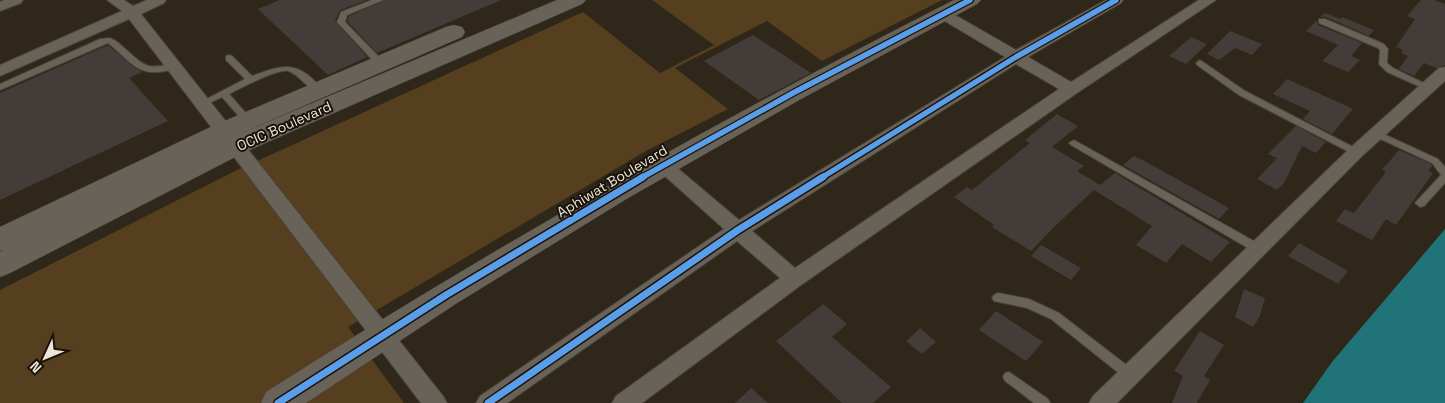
<svg xmlns="http://www.w3.org/2000/svg" width="1445" height="403" viewBox="0 0 1445 403" font-family="'Space Grotesk',sans-serif">
<style>
.green{fill:#553f1f}
.water{fill:#207376}
.building{fill:#443c39}
.lines{fill:none;stroke-linecap:round;stroke-linejoin:round}
.lane-casing{stroke:#494239;stroke-width:2}
.street-casing{stroke:#494239;stroke-width:2}
.secondary-casing{stroke:#494239;stroke-width:1}
.lane{fill:#686259;fill-rule:evenodd}
.street{fill:#686259;fill-rule:evenodd}
.secondary{fill:#686259;fill-rule:evenodd}
.cycleway-far1-casing{stroke:#191209;stroke-width:8}
.cycleway-casing{stroke:#191209;stroke-width:10}
.cycleway-far1{stroke:#5a9eea;stroke-width:5.5}
.cycleway{stroke:#5a9eea;stroke-width:7}
.labels{text-anchor:middle;dominant-baseline:central;stroke-width:4;stroke-linejoin:round;paint-order:stroke}
.street-label{font-size:14px;fill:#eee4d7;stroke:#191209}
</style>
<rect width="100%" height="100%" fill="#2f271a"/>
<!-- green -->
<polygon class="green" points="652,0 942,0 822,61 767,21 675,68 728,109 646,151 348,327 404,403 0,403 0,290 233,172 583,12 660,73 714,45"/>
<!-- water -->
<polygon class="water" points="1445,229 1445,403 1303,403 1332,362"/>
<!-- building -->
<g class="building">
<polygon points="280,0 367,0 340,10 335,21 367,57 328,75 258,9"/>
<polygon points="385,0 501,0 377,53 347,21 349,16"/>
<polygon points="1421,0 1434,0 1445,4 1445,65 1436,68 1424,63 1414,76 1399,69 1408,56 1401,53 1403,50 1396,47 1415,19 1407,16"/>
<polygon points="1325,13 1341,19 1342,17 1374,30 1369,36 1326,17 1320,17"/>
<polygon points="1317,20 1318,25 1362,43 1351,56 1360,60 1348,72 1322,61 1338,45 1306,31"/>
<polygon points="1230,31 1262,44 1252,55 1235,48 1219,60 1207,54"/>
<polygon points="753,35 811,73 759,100 704,61"/>
<polygon points="1191,37 1207,44 1186,64 1169,56"/>
<polygon points="108,45 131,65 142,72 129,78 168,121 0,200 0,93"/>
<polygon points="1287,79 1353,109 1332,134 1303,119 1310,111 1273,94"/>
<polygon points="1057,114 1078,126 1052,147 1084,166 1077,171 1100,185 1115,173 1230,242 1211,262 1182,244 1166,263 1136,245 1152,226 1094,190 1052,229 1031,251 992,227 994,225 954,197 967,187 972,190 1030,143 1025,140"/>
<polygon points="1296,126 1326,142 1316,153 1302,146 1284,183 1277,190 1257,179 1277,158 1268,154"/>
<polygon points="1399,150 1431,164 1432,166 1428,171 1433,173 1396,225 1386,219 1372,240 1336,221 1345,209 1354,213 1386,172 1382,170"/>
<polygon points="1134,156 1152,165 1229,208 1219,219 1123,165"/>
<polygon points="1299,243 1348,271 1338,284 1288,256"/>
<polygon points="1041,245 1081,268 1071,280 1031,256"/>
<polygon points="1244,289 1265,298 1260,316 1253,327 1235,317"/>
<polygon points="823,304 847,324 832,337 891,387 873,403 842,403 776,341"/>
<polygon points="996,311 1043,342 1026,361 979,330"/>
<polygon points="920,328 936,342 922,354 906,341"/>
<polygon points="1200,331 1224,345 1204,376 1210,380 1197,403 1172,403 1183,376 1174,371"/>
<polygon points="751,388 768,403 735,403"/>
</g>
<g class="lines">
<!-- lane casing -->
<g class="lane-casing">
<g id="lane">
<polygon points="372,0 383,0 347,15 345,22 383,61 383,65 377,65 337,22 341,12"/>
<polygon points="1319,19 1325,19 1384,44 1388,49 1387,63 1393,68 1432,87 1431,89 1425,89 1387,72 1379,64 1380,50 1378,48 1319,23"/>
<path d="M 110,38 C 115,40 119,43 123,47 C 144,65 145,71 174,63 L 178,66 L 177,68 C 139,80 135,65 108,43 L 0,90 L 0,84 L 100,39 Z"/>
<path d="M 229,55 L 232,56 L 252,76 C 284,64 298,60 322,89 L 321,91 C 309,93 300,74 288,71 C 276,69 241,88 229,94 L 252,120 L 250,122 L 244,122 L 222,97 L 203,106 L 199,103 L 245,79 L 226,60 L 226,56 Z"/>
<polygon points="1200,60 1245,91 1359,150 1361,152 1359,154 1353,154 1239,95 1197,65 1196,63"/>
<polygon points="1377,131 1438,159 1445,167 1445,183 1424,206 1420,207 1415,203 1441,175 1432,163 1374,136 1372,134"/>
<polygon points="1074,140 1261,245 1262,248 1261,251 1253,251 1071,145 1069,143"/>
<polygon points="998,293 1029,299 1059,313 1133,370 1135,374 1133,378 1129,379 1125,378 1051,319 1027,308 994,301 992,298 994,295"/>
<polygon points="1009,372 1048,399 1050,403 1034,403 1005,381 1003,377 1005,373"/>
</g>
</g>
<!-- street casing -->
<g class="street-casing">
<g id="street">
<polygon points="4,0 23,0 21,3 0,11 0,2"/>
<polygon points="107,0 124,0 133,6 147,0 166,0 164,3 141,14 443,396 447,403 421,403 129,19 0,76 0,65 122,11"/>
<path d="M 1106,0 L 1123,0 L 1121,3 L 1028,57 L 1071,82 L 1199,0 L 1216,0 L 1077,93 L 801,285 L 642,403 L 612,403 L 616,396 L 780,278 L 737,241 L 507,403 L 476,403 L 480,396 L 724,229 L 657,169 L 654,165 L 657,161 L 663,159 L 669,161 L 739,220 L 1005,57 L 938,17 L 936,14 L 938,11 L 948,11 L 1016,50 ZM 1016,64 L 1059,89 L 795,268 L 752,231 Z"/>
<polygon points="1445,67 1445,81 1362,156 1117,403 1089,403 1093,396 1350,148 1439,68"/>
</g>
</g>
<!-- secondary casing -->
<g class="secondary-casing">
<g id="secondary">
<polygon points="557,0 586,0 582,4 245,152 10,273 0,277 0,252 4,250 0,251 0,227 215,125 446,27 454,25 462,27 465,32 462,37 230,138"/>
<path d="M 954,0 L 981,0 L 977,4 L 801,99 L 628,198 L 457,303 L 306,403 L 261,403 L 266,392 C 489,250 718,120 954,0 Z"/>
</g>
</g>
<!-- lane -->
<use href="#lane" class="lane"/>
<!-- street -->
<use href="#street" class="street"/>
<!-- secondary -->
<use href="#secondary" class="secondary"/>
<!-- cycleway-far1 casing -->
<g class="cycleway-far1-casing">
<g id="cycleway-far1">
<polyline points="641,178 793,93 970,0"/>
<polyline points="821,178 1016,57 1116,0"/>
</g>
</g>
<!-- cycleway casing -->
<g class="cycleway-casing">
<g id="cycleway">
<polyline points="278,403 446,295 643,177"/>
<polyline points="488,403 738,230 823,177"/>
</g>
</g>
<!-- cycleway-far1 -->
<use href="#cycleway-far1" class="cycleway-far1"/>
<!-- cycleway -->
<use href="#cycleway" class="cycleway"/>
</g>
<g class="labels">
<!-- street labels -->
<g class="street-label">
<text transform="translate(284 126) rotate(-24)">OCIC Boulevard</text>
<text transform="translate(612 181) rotate(-31)">Aphiwat Boulevard</text>
</g>
</g>
<!-- north arrow -->
<g transform="translate(45 358) rotate(226)" stroke="#191209" stroke-width="4" paint-order="stroke">
<path d="M0-4L9 19L0 12L-9 19Z" fill="#eee4d7"/>
<text y="-8" font-size="14" font-weight="bold" text-anchor="middle" fill="#eee4d7">N</text>
</g>
</svg>
